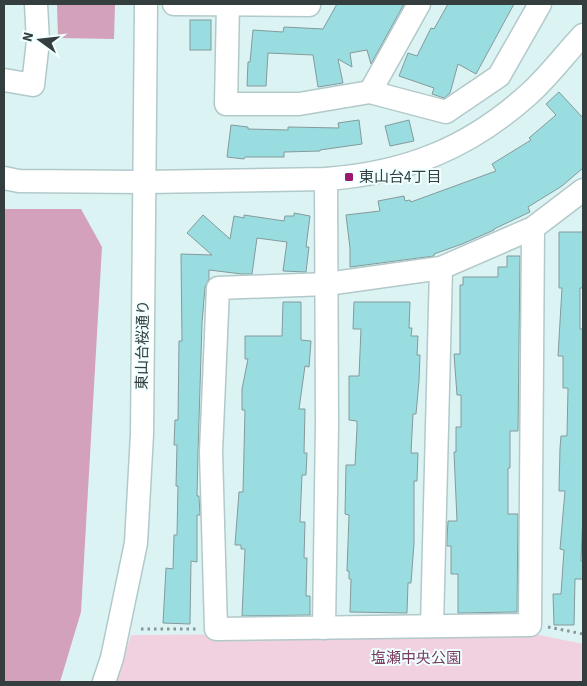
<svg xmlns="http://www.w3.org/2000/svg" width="587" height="686" viewBox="0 0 587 686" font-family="'Source Sans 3','Noto Sans JP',sans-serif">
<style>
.green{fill:#f1d0e0}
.forest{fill:#d3a1ba}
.building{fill:#9adde0;stroke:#849a9b}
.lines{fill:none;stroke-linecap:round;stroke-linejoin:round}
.minor-casing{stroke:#b2c9ca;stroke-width:25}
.path{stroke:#869696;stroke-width:3;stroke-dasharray:2.5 4;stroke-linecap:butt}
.minor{stroke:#fff;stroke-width:22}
.poi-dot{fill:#9b196d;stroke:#f0ffff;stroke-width:2}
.labels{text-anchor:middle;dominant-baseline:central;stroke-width:4;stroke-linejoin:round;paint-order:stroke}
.poi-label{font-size:15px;fill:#343e3e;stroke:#f0ffff;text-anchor:start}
.street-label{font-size:15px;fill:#343e3e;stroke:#f0ffff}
.park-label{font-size:15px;fill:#7b3c5f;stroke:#f0ffff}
</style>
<rect width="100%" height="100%" fill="#dcf3f4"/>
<!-- green -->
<polygon class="green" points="530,633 583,644 583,682 116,682 131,635"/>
<!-- forest -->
<g class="forest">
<polygon points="57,4 115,4 114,39 58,38"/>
<polygon points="4,209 81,209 102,247 81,612 60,682 4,682"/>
</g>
<!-- building -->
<g class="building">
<polygon points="337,4 404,4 371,64 367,50 350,53 352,67 338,59 343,83 318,87 313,55 268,53 266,86 247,86 248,62 250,62 253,30 283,32 284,27 323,29"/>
<polygon points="448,4 514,4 476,74 458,64 450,93 444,98 432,94 434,88 399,76 408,53 417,56 431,28 434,29"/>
<rect x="190" y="20" width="21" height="30"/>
<polygon points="559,92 583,118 583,168 562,186 528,207 530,212 494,229 494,230 462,244 434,254 434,256 350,267 350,248 346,215 380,211 378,201 404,196 405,201 410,200 411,202 496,171 492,164 531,140 529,138 556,115 546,104"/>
<polygon points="359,120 362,144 320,150 320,151 284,152 284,157 245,157 244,159 227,157 231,125 248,127 248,129 288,130 288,127 339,128 338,123"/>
<polygon points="409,120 414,141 390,146 385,126"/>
<polygon points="294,213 310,216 306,247 309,247 306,272 283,271 287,242 257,238 252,274 242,274 209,270 209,279 205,287 202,323 198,452 197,496 199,496 200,515 197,515 197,562 191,561 190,624 163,623 166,568 173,569 174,535 177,535 178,486 176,486 177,445 174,445 175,420 178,420 179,341 182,341 181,254 212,255 187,233 203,215 230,239 234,216 244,218 244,215 284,221 285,216 294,216"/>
<polygon points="559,232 583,232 583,288 580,288 580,329 583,329 583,511 581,561 583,561 583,579 575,579 574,625 554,625 553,594 561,594 564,550 560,549 565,491 559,491 560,448 561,436 567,436 568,388 563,388 563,356 558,356 562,288 559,288"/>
<polygon points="507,256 520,256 518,431 510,431 510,468 508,468 508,514 518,514 517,612 458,613 458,574 451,574 451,546 447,546 447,540 448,521 457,521 454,452 456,452 456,427 461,427 461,395 457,395 454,354 460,354 460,285 463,285 463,277 498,277 498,267 507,267"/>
<polygon points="283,302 301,302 301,340 311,341 309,367 305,366 299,409 305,409 304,453 307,453 306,475 302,475 300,522 305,522 304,558 307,558 306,596 310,596 310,615 242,616 245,549 241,549 241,545 235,545 239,492 243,492 245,410 242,410 242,389 248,359 245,359 245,336 282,336"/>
<polygon points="354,302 410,302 409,328 412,328 411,336 418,336 417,355 420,355 419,381 416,414 413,414 411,453 418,453 417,481 414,481 414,543 411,583 408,583 407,613 350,612 351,579 349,579 349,571 347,571 349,515 345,514 346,465 355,465 357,428 357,421 349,420 349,376 359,376 361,329 353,329"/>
</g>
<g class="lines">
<!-- minor casing -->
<g class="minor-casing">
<g id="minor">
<polyline points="174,4 309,5 309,4"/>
<polyline points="228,4 226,104 299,104 370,92 446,112 499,76 540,4"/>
<polyline points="4,80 33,85 38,41 36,4"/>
<polyline points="370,92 419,4"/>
<path d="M 4,178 L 19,181 L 145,182 L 326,179 C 407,173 469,148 529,94 C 549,76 565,54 583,35"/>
<polyline points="533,228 530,625 216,629 211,452 218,288 327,284 441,268 533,228 583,190"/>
<polyline points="432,626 441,268"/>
<polyline points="324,628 327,424 326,179"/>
<polyline points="104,682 112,658 136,543 142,434 146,4"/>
</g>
</g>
<!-- path -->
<g class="path">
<polyline points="548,627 583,634"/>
<polyline points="141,629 198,629"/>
</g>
<!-- minor -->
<use href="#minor" class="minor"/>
</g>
<!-- markers -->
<rect class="poi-dot" x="344" y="172" width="10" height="10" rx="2.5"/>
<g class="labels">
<!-- poi labels -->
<g class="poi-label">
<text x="359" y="177">東山台4丁目</text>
</g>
<!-- street labels -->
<g class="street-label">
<text transform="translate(143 345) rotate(-89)">東山台桜通り</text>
</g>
<!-- park labels -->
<g class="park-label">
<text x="416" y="658">塩瀬中央公園</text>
</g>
</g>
<!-- border -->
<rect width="587" height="686" fill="none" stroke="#343e3e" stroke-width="10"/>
<!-- north arrow -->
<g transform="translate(40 40) rotate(285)" stroke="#f0ffff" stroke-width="4" paint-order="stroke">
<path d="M0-4L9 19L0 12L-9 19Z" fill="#343e3e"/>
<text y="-8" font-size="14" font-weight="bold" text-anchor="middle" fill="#343e3e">N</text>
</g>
</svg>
